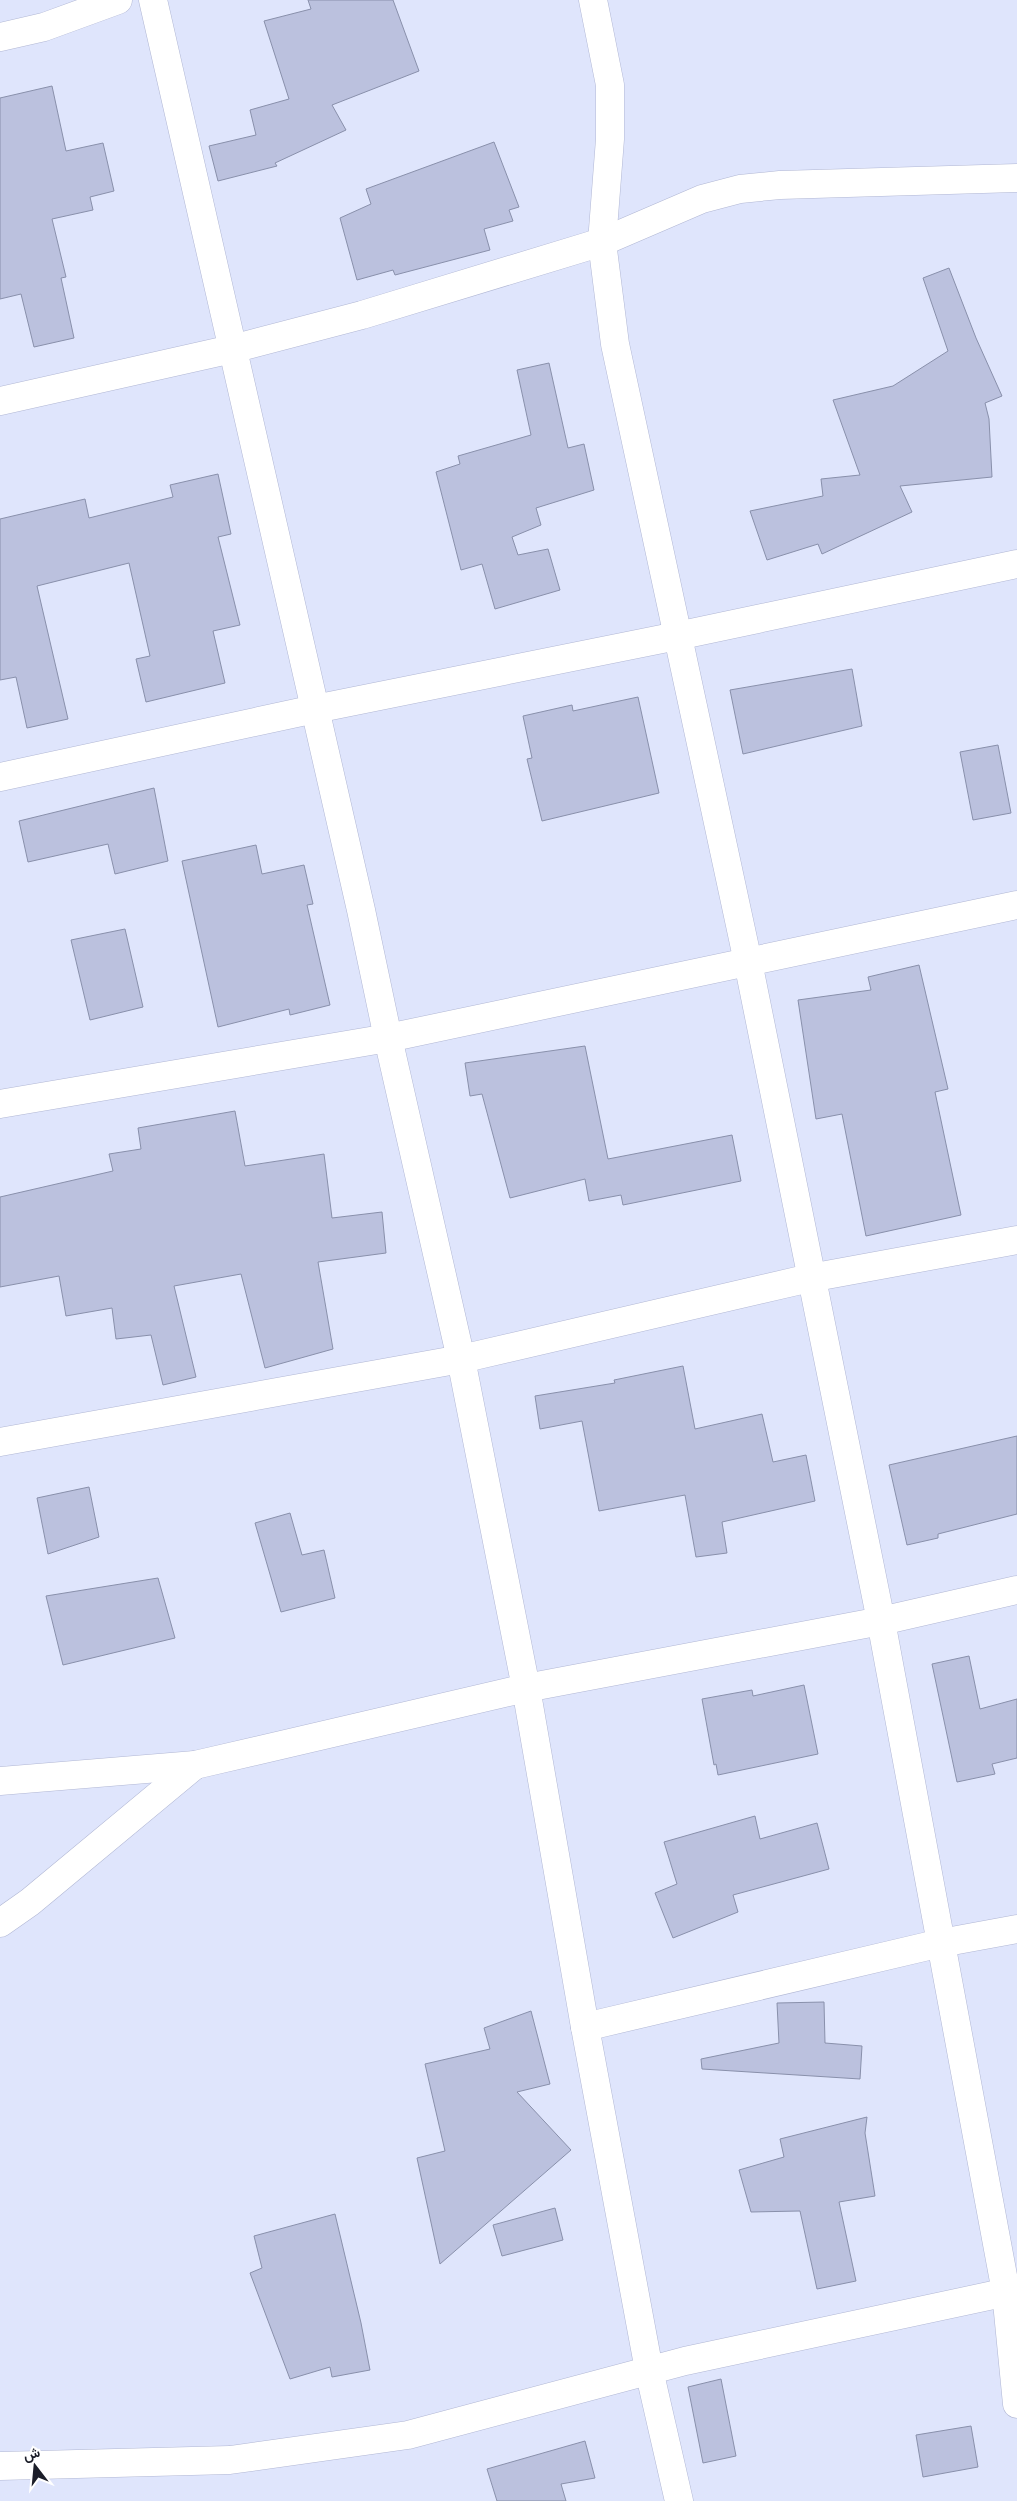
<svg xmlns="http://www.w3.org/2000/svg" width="1017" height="2501" viewBox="0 0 1017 2501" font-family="'Work Sans',Vazirmatn,sans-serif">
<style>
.building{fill:#bbc1de;stroke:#8990ab}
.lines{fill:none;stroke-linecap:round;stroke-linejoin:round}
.minor-casing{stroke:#b1b7d4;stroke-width:29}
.minor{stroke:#fff;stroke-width:28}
</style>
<rect width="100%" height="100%" fill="#dfe5fc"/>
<!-- building -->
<g class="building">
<polygon points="308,0 393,0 419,71 332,105 346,130 275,163 277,166 218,181 209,146 256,135 250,110 289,99 264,21 311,9"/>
<polygon points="52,86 66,151 103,143 114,191 90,197 93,210 52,219 66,277 61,278 74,338 34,347 21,294 0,299 0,98"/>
<polygon points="494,142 519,207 509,210 513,221 484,229 490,250 395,275 393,270 357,280 340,218 371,204 366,189"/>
<polygon points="949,268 976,338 1002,396 985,403 989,419 992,477 900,486 912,512 822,554 818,544 767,560 750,511 823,496 821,479 860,475 833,400 893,386 948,351 923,278"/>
<polygon points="549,363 568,448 584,444 594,490 536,508 541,525 512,537 518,555 548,549 560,590 495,609 482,564 461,570 436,472 460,464 458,456 531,435 517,370"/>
<polygon points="218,474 231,534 218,537 240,625 213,631 225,683 146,702 136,659 150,656 129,563 37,586 68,719 27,728 16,677 0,680 0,519 85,499 89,518 173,497 170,485"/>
<polygon points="852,669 862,726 743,754 730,690"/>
<polygon points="638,697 659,793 542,821 527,759 532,758 523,716 572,705 573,711"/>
<polygon points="998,745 1011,813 973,820 960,752"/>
<polygon points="154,788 168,861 115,874 108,844 28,862 19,821"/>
<polygon points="256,845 262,874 304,865 313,904 307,905 330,1005 290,1015 289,1009 218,1027 182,861"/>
<polygon points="125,929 143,1007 90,1020 71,940"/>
<polygon points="919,965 948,1089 935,1092 961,1215 866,1236 842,1114 816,1119 798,1000 871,990 868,977"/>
<polygon points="585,1046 608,1159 732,1135 741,1181 623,1205 621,1195 589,1201 585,1179 510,1198 482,1094 470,1096 465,1063"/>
<polygon points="235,1111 245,1166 324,1154 332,1218 382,1212 386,1253 318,1262 333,1349 265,1368 241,1274 174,1286 196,1377 163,1385 151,1335 116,1339 112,1308 66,1316 59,1276 0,1287 0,1197 113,1171 109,1154 141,1149 138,1128"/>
<polygon points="683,1366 695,1429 762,1414 773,1462 806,1455 815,1501 722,1522 727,1553 696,1557 685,1495 599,1511 582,1421 540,1429 535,1396 615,1383 614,1380"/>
<polygon points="1017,1436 1017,1514 938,1534 938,1538 907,1545 889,1465"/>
<polygon points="89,1487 99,1537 48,1554 37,1498"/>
<polygon points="290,1513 302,1555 324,1550 335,1598 281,1612 255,1523"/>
<polygon points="158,1578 175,1638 63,1665 46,1596"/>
<polygon points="969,1656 980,1709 1017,1699 1017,1758 992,1764 995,1774 957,1782 932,1664"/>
<polygon points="804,1685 818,1754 718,1775 716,1764 714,1765 702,1699 752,1690 753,1696"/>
<polygon points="755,1816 760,1839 817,1823 829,1869 733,1895 738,1912 673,1938 655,1893 677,1884 664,1842"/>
<polygon points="824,2002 825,2043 862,2046 860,2079 702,2069 701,2059 779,2043 777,2003"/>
<polygon points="531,2011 550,2084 517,2092 571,2150 440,2264 417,2158 445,2151 425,2064 490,2049 484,2028"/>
<polygon points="867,2117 865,2133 875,2196 839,2202 856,2281 817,2289 800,2211 751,2212 739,2170 784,2157 780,2139"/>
<polygon points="555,2208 563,2240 502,2256 493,2225"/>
<polygon points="335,2214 361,2323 370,2370 332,2377 330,2367 290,2379 250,2273 262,2268 254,2236"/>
<polygon points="721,2379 736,2456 703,2463 688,2387"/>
<polygon points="971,2426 978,2467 923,2477 916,2435"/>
<polygon points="585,2441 595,2478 561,2484 566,2501 497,2501 487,2469"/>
</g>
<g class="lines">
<!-- minor casing -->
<g class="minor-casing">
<g id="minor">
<polyline points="153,0 361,910 388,1038 461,1359 526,1688 585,2027 649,2370 679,2501"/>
<polyline points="593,0 610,85 610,139 602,242 615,344 748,962 881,1621 1006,2292 1017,2404"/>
<polyline points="0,37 44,27 118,0"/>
<polyline points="0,401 232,349 362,315 602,242 702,199 740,189 780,185 1017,178"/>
<polyline points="0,777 315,709 677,636 1017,564"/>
<polyline points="0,1104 388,1038 1017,905"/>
<polyline points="0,1442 461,1359 810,1278 1017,1240"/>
<polyline points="0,1781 195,1765 526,1688 881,1621 1017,1590"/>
<polyline points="0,1923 30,1902 195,1765"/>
<polyline points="585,2027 941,1943 1017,1929"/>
<polyline points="0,2466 230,2460 408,2435 685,2361 1017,2290"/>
</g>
</g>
<!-- minor -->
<use href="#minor" class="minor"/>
</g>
<!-- north arrow -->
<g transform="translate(35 2466) rotate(344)" stroke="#ffffff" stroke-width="4" paint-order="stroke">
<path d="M0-4L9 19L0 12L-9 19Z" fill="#1c1e29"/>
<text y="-8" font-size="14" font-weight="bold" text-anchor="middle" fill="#1c1e29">ش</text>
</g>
</svg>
